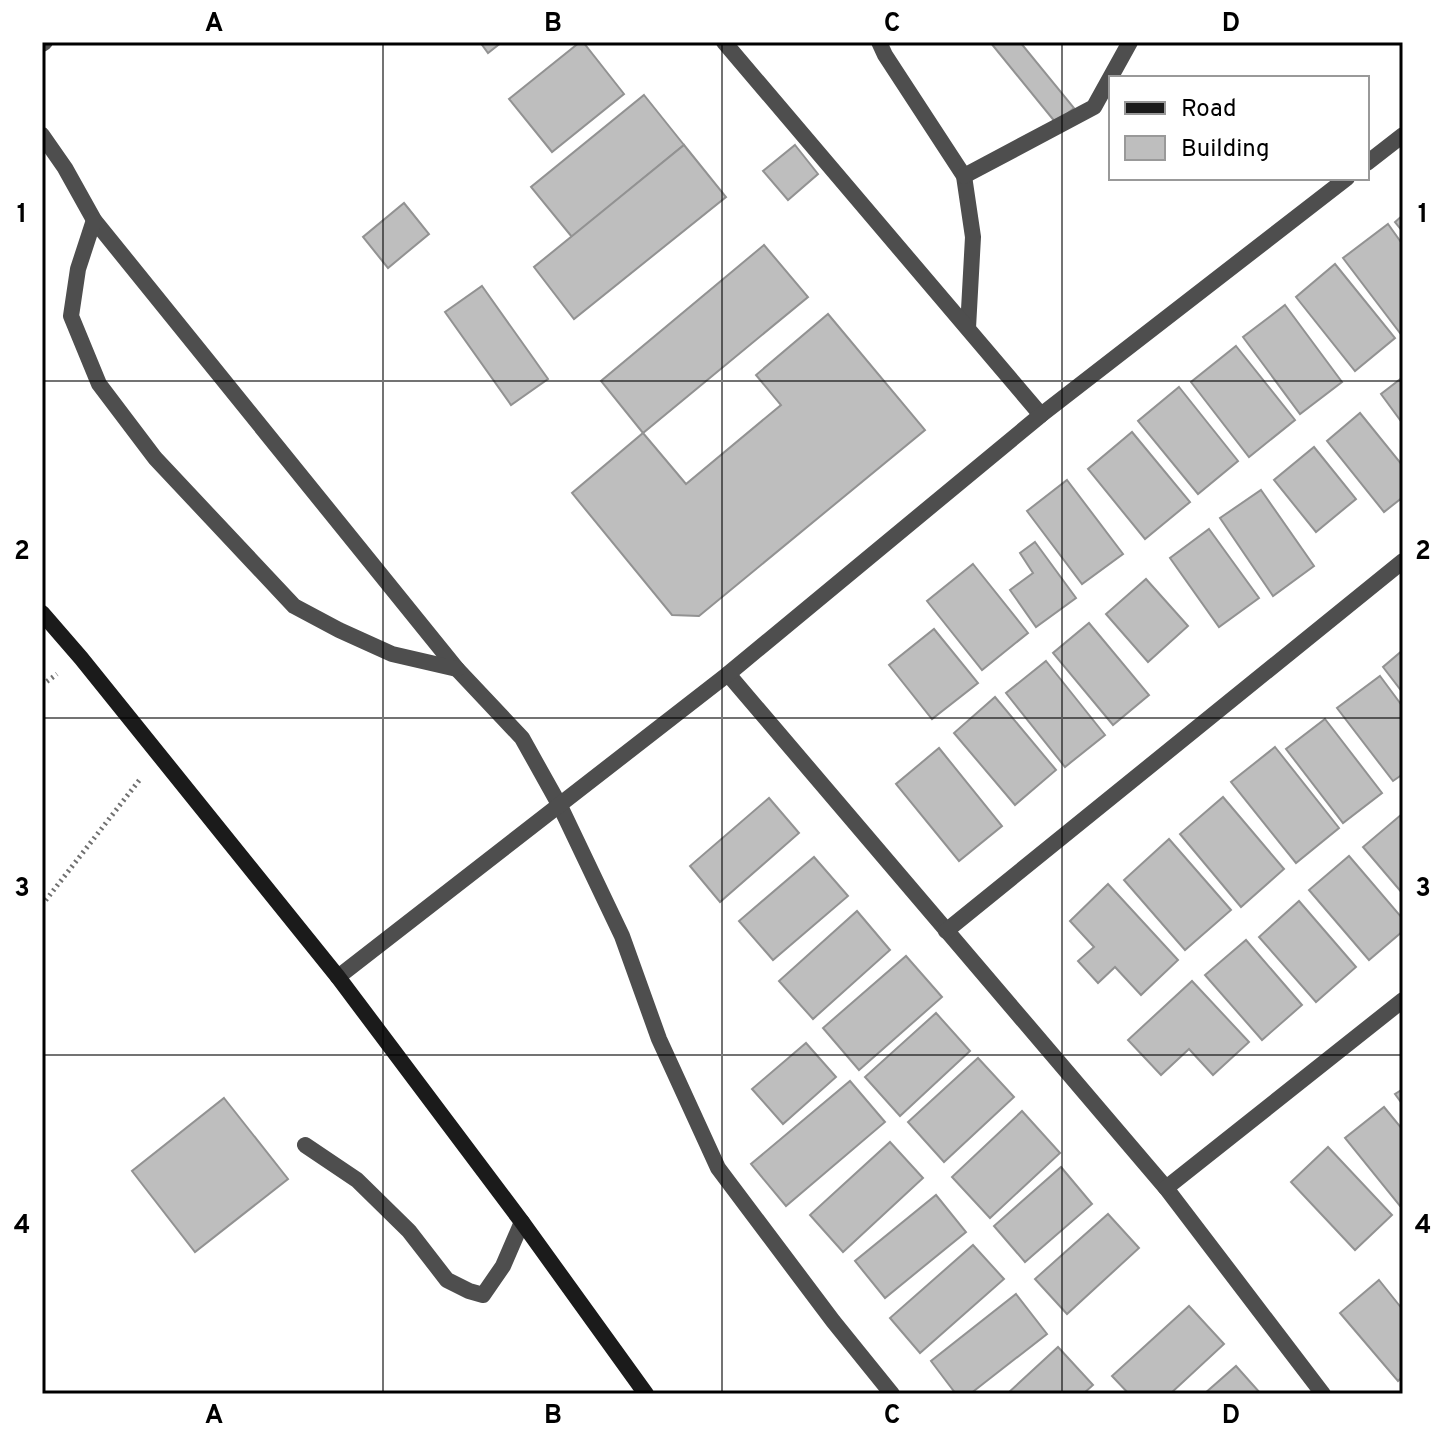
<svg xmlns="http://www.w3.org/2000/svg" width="1445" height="1436" viewBox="0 0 1445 1436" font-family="Overpass,sans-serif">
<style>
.building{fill:#bebebe;stroke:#929292;stroke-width:2}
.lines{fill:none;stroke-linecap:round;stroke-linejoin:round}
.path{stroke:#707070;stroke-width:5;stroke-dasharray:2 4;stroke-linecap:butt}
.lane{stroke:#4e4e4e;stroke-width:16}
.street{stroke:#4e4e4e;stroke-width:16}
.secondary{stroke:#1b1b1b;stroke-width:16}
.grid{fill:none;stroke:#000;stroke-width:2;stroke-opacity:0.55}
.neatline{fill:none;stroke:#000;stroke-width:3}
.grid-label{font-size:26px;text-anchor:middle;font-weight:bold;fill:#000}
</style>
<rect width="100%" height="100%" fill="#fff"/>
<!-- building -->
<g class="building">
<polygon points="480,42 502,42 488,53"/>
<polygon points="580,42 583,42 624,94 552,152 509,99"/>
<polygon points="990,42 1020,42 1074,108 1056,123"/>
<polygon points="644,95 684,145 572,237 531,187"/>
<polygon points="684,145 726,197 574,319 534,267"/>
<polygon points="795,145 818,174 788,200 763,171"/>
<polygon points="404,203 429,234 388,268 363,237"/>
<polygon points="1403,215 1403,232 1395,222"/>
<polygon points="1388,224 1403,245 1403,330 1400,333 1343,258"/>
<polygon points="764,245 808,297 643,433 601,381"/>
<polygon points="1335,264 1395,338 1355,371 1296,297"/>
<polygon points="482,286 548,379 511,405 445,312"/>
<polygon points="1285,305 1342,382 1300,414 1243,337"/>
<polygon points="828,314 925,430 699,616 672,615 572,493 643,433 686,484 781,405 756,375"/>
<polygon points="1236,346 1295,420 1249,457 1191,382"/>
<polygon points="1403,377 1403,424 1381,394"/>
<polygon points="1179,387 1238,461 1198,494 1138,421"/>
<polygon points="1360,413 1403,466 1403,497 1384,512 1327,441"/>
<polygon points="1132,432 1190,502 1145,539 1088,469"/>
<polygon points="1314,447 1356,499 1316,532 1274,480"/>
<polygon points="1067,480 1123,554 1082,584 1027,511"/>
<polygon points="1261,490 1314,566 1273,596 1220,518"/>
<polygon points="1209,529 1259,598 1219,627 1170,558"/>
<polygon points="1035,542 1076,598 1036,627 1010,590 1033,573 1020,553"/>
<polygon points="973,564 1028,633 982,670 927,601"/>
<polygon points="1146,579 1188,626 1148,662 1106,614"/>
<polygon points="1089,623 1149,695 1113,725 1053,653"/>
<polygon points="934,629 978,683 932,719 889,665"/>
<polygon points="1403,650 1403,693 1383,667"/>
<polygon points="1046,661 1105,735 1065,767 1006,693"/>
<polygon points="1380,676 1403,707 1403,774 1393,781 1337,708"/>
<polygon points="995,697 1056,770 1015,805 954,733"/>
<polygon points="1325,719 1382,793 1343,823 1286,749"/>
<polygon points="1275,747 1339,828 1296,863 1231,782"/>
<polygon points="939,748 1002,826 959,861 896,784"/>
<polygon points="1223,797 1284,869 1241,907 1180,834"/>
<polygon points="769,798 799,833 720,902 690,866"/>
<polygon points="1402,814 1403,816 1403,894 1363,847"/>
<polygon points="1169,839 1231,910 1185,950 1124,880"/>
<polygon points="1349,856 1403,919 1403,931 1369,960 1309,890"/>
<polygon points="814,857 848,896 773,960 739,921"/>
<polygon points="1108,884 1178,960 1141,995 1115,967 1098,983 1078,961 1094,947 1070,921"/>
<polygon points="1299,901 1356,967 1316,1002 1259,937"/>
<polygon points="857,911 890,950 813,1019 779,981"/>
<polygon points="1246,940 1302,1005 1262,1040 1205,975"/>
<polygon points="906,956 942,997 859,1070 823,1028"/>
<polygon points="1192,981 1249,1042 1213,1075 1189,1049 1161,1075 1128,1040"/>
<polygon points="936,1013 970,1051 900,1116 865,1077"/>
<polygon points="806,1043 836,1077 783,1124 752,1089"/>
<polygon points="978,1058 1014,1097 944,1162 908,1122"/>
<polygon points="850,1081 885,1122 786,1206 751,1164"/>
<polygon points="1403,1089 1403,1105 1395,1094"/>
<polygon points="224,1098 288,1179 195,1252 132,1171"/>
<polygon points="1384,1107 1403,1130 1403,1204 1400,1206 1345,1138"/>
<polygon points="1022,1111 1060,1153 990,1218 952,1177"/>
<polygon points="890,1142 923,1178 843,1252 810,1215"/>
<polygon points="1328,1147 1392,1215 1355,1250 1291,1182"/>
<polygon points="1061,1167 1092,1204 1025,1262 994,1226"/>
<polygon points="936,1195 966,1232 885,1298 855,1261"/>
<polygon points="1108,1214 1139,1248 1067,1314 1035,1279"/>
<polygon points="973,1245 1004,1279 920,1353 890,1318"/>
<polygon points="1379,1280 1403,1310 1403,1376 1398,1381 1340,1313"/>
<polygon points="1016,1294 1047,1334 970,1394 956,1394 931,1361"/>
<polygon points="1189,1306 1224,1344 1170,1394 1129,1394 1112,1376"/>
<polygon points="1058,1347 1093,1385 1083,1394 1007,1394"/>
<polygon points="1236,1366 1261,1394 1204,1394"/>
</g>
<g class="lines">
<!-- path -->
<g class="path">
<polyline points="42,685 57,674"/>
<polyline points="42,905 141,778"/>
</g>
<!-- lane -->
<g class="lane">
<polyline points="879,42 885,55 964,176 973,237 968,328"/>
<polyline points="42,135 65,168 94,220 457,669 522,738 560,806"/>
<polyline points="964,176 1094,107 1130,42"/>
<polyline points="94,220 78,269 71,316 99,384 155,458 294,606 339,630 392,654 457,669"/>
<polyline points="305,1145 357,1180 409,1231 447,1280 469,1291 483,1295 503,1266 522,1222"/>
</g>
<!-- street -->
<g class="street">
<polyline points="724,42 1041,415"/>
<polyline points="42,44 45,42"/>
<polyline points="1367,163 1403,135"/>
<polyline points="728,674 1166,1188 1323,1394"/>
<polyline points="560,806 622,936 659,1039 718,1168 833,1321 892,1394"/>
<polyline points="946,931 1403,561"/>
<polyline points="338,977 728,674 1041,415 1347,178"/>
<polyline points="1166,1188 1403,1000"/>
</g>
<!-- secondary -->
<polyline class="secondary" points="42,613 81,658 338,977 522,1222 646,1394"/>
</g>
<!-- grid -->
<path class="grid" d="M 383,42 L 383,1394M 722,42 L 722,1394M 1062,42 L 1062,1394M 42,381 L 1403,381M 42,718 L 1403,718M 42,1055 L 1403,1055"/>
<!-- border -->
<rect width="1445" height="1436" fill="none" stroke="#ffffff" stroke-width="88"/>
<!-- legend -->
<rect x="1109" y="76" width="260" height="104" fill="#ffffff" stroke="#999999" stroke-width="2"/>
<rect x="1125" y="102" width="40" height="12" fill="#1b1b1b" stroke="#999999" stroke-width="2"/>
<text x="1181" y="116" font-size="24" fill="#000000">Road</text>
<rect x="1125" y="136" width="40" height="24" fill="#bebebe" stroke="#999999" stroke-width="2"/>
<text x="1181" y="156" font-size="24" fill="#000000">Building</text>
<rect x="44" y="44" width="1357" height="1348" class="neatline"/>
<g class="grid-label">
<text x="214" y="31">A</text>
<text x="553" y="31">B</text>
<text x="892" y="31">C</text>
<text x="1231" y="31">D</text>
<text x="22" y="222">1</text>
<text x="1423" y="222">1</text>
<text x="22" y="559">2</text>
<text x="1423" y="559">2</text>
<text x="22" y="896">3</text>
<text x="1423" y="896">3</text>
<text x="22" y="1233">4</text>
<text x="1423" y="1233">4</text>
<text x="214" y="1423">A</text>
<text x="553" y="1423">B</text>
<text x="892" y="1423">C</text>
<text x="1231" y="1423">D</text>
</g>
</svg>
